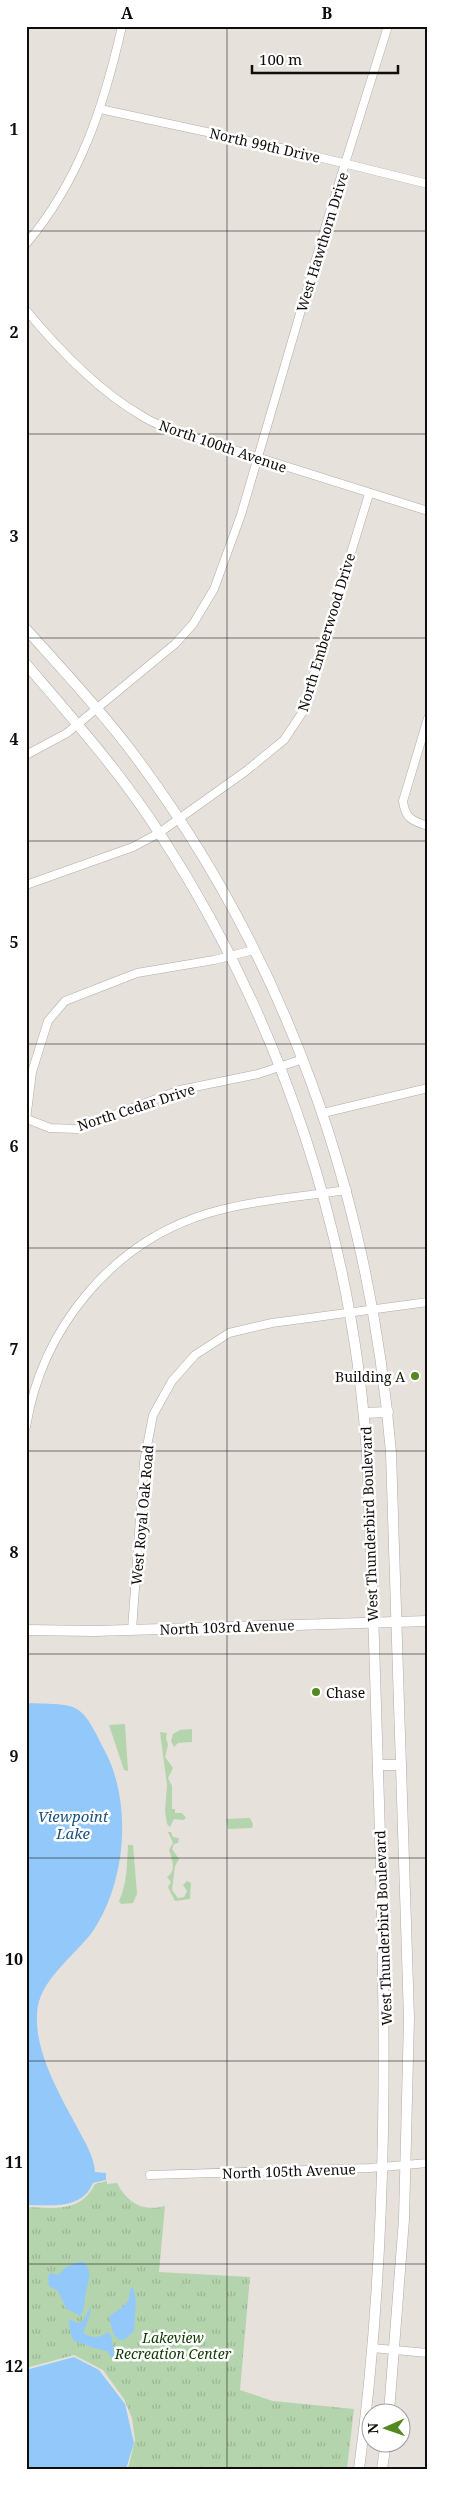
<svg xmlns="http://www.w3.org/2000/svg" width="454" height="2495" viewBox="0 0 454 2495" font-family="'Noto Serif',serif">
<style>
.grass{fill:#b4d4ad}
.park{fill:url(#park-tufts)}
.water{fill:#93c8fb}
.lines{fill:none;stroke-linecap:round;stroke-linejoin:round}
.minor-casing{stroke:#b1aba6;stroke-width:9}
.tertiary-casing{stroke:#b1aba6;stroke-width:11}
.minor{stroke:#fff;stroke-width:8}
.tertiary{stroke:#fff;stroke-width:10}
.grid{fill:none;stroke:#100e0c;stroke-width:1;stroke-opacity:0.55}
.poi-dot{fill:#548921;stroke:#fff;stroke-width:2}
.labels{text-anchor:middle;dominant-baseline:central;stroke-width:5;stroke-linejoin:round;paint-order:stroke}
.street-label{font-size:14px;fill:#100e0c;stroke:#fff}
.poi-label{font-size:14px;fill:#100e0c;stroke:#fff;text-anchor:end}
.park-label{font-size:14px;font-style:italic;fill:#0e3b02;stroke:#fff}
.water-label{font-size:15px;font-style:italic;fill:#185180;stroke:#fff}
.neatline{fill:none;stroke:#100e0c;stroke-width:2}
.grid-label{font-size:16px;text-anchor:middle;font-weight:bold;fill:#100e0c}
</style>
<defs>
<pattern id="park-tufts" width="24" height="20" patternUnits="userSpaceOnUse" patternTransform="scale(1.25)"><rect width="24" height="20" fill="#b4d4ad"/><path d="M3 7l-1-3M5 7V3M7 7l1-3M15 17l-1-3M17 17v-4M19 17l1-3" fill="none" stroke="#9ab594"/></pattern>
</defs>
<rect width="100%" height="100%" fill="#e7e1db"/>
<!-- grass -->
<g class="grass">
<polygon points="125,1724 128,1771 124,1770 109,1725"/>
<polygon points="192,1729 192,1742 178,1743 174,1747 171,1741 173,1734 180,1730"/>
<polygon points="160,1732 167,1733 166,1738 168,1745 165,1757 173,1768 168,1778 172,1786 172,1809 175,1809 175,1813 182,1813 186,1818 183,1820 174,1819 170,1827 167,1824 165,1811 167,1785"/>
<polygon points="250,1818 253,1824 252,1828 228,1829 226,1819"/>
<path d="M 168,1832 L 171,1832 L 173,1837 L 179,1838 L 178,1843 L 174,1844 L 172,1849 L 179,1859 L 175,1866 L 172,1890 L 178,1898 L 184,1897 L 187,1891 L 183,1885 L 187,1881 L 191,1883 L 190,1899 L 175,1901 L 168,1887 L 171,1882 L 167,1877 C 177,1871 172,1859 169,1850 L 173,1843 Z"/>
<path d="M 128,1845 L 133,1845 L 137,1894 L 133,1903 L 121,1904 L 119,1901 C 127,1884 127,1865 128,1845 Z"/>
</g>
<!-- park -->
<path class="park" d="M 107,2181 L 107,2184 L 117,2183 C 127,2203 143,2212 165,2206 L 159,2272 L 250,2277 L 240,2390 L 273,2401 L 354,2409 L 347,2469 L 128,2469 L 135,2440 L 132,2418 L 124,2399 L 103,2370 L 74,2355 L 26,2368 L 26,2207 C 54,2208 81,2213 95,2184 Z"/>
<!-- water -->
<g class="water">
<path d="M 26,1703 C 82,1705 80,1701 106,1753 C 132,1805 126,1882 93,1931 C 75,1956 38,1980 37,2014 C 35,2053 59,2093 77,2127 C 84,2141 94,2155 95,2172 L 106,2173 L 106,2180 L 93,2183 C 82,2210 51,2205 26,2205 Z"/>
<path d="M 79,2262 L 84,2262 C 94,2273 87,2283 85,2297 C 84,2305 85,2309 80,2316 L 66,2308 L 58,2291 L 49,2286 L 48,2278 L 50,2273 L 58,2275 L 66,2267 Z"/>
<path d="M 133,2287 L 136,2300 L 134,2331 L 125,2339 L 119,2340 L 113,2333 L 109,2317 C 115,2311 123,2309 128,2301 C 131,2296 127,2292 133,2287 Z"/>
<path d="M 91,2306 L 90,2315 L 83,2333 C 93,2339 99,2338 108,2332 L 111,2335 L 116,2363 L 107,2351 C 95,2349 85,2344 74,2341 L 70,2332 L 69,2319 L 78,2323 L 83,2321 Z"/>
<polygon points="74,2357 99,2370 125,2404 134,2443 126,2469 26,2469 26,2370"/>
</g>
<g class="lines">
<!-- minor casing -->
<g class="minor-casing">
<g id="minor">
<polyline points="100,109 290,150 428,184"/>
<path d="M 26,244 C 80,180 104,106 122,26"/>
<path d="M 26,310 C 59,350 97,390 142,416 C 152,423 165,427 177,432 L 428,511"/>
<path d="M 428,718 L 403,801 C 405,818 412,821 428,826"/>
<polyline points="26,755 67,733 175,644 193,624 214,589 241,515 328,218 388,26"/>
<polyline points="26,885 133,847 159,833 246,771 284,740 302,713 369,494"/>
<polyline points="323,1113 428,1088"/>
<polyline points="27,1119 50,1128 77,1129 180,1090 258,1074 303,1059"/>
<polyline points="26,1120 32,1072 48,1021 65,1001 137,973 214,960 254,950"/>
<path d="M 26,1427 C 42,1328 112,1242 209,1213 C 253,1200 301,1197 347,1190"/>
<polyline points="132,1630 144,1462 153,1415 172,1381 195,1355 229,1333 272,1323 428,1302"/>
<polyline points="150,2175 370,2168 428,2163"/>
<polyline points="372,2348 428,2353"/>
</g>
</g>
<!-- tertiary casing -->
<g class="tertiary-casing">
<g id="tertiary">
<path d="M 26,629 C 61,668 97,706 129,748 C 286,955 370,1196 391,1453 L 409,2018 L 404,2219 L 389,2412"/>
<path d="M 26,664 C 73,719 121,773 160,834 C 284,1025 356,1245 368,1472 C 372,1582 376,1693 379,1803 C 386,2025 389,2248 359,2469"/>
<polyline points="364,1413 388,1412"/>
<polyline points="26,1630 94,1631 428,1621"/>
<polyline points="378,1765 401,1765"/>
<polyline points="382,2469 386,2442"/>
</g>
</g>
<!-- minor -->
<use href="#minor" class="minor"/>
<!-- tertiary -->
<use href="#tertiary" class="tertiary"/>
</g>
<!-- grid -->
<path class="grid" d="M 227,26 L 227,2469M 26,231 L 428,231M 26,434 L 428,434M 26,638 L 428,638M 26,841 L 428,841M 26,1044 L 428,1044M 26,1248 L 428,1248M 26,1451 L 428,1451M 26,1654 L 428,1654M 26,1858 L 428,1858M 26,2061 L 428,2061M 26,2264 L 428,2264"/>
<!-- markers -->
<g class="poi-dot">
<circle cx="415" cy="1376" r="5"/>
<circle cx="316" cy="1692" r="5"/>
</g>
<g class="labels">
<!-- street labels -->
<g class="street-label">
<text transform="translate(265 145) rotate(13)">North 99th Drive</text>
<text transform="translate(322 242) rotate(-73)">West Hawthorn Drive</text>
<text transform="translate(223 446) rotate(19)">North 100th Avenue</text>
<text transform="translate(326 632) rotate(-73)">North Emberwood Drive</text>
<text transform="translate(136 1107) rotate(-18)">North Cedar Drive</text>
<text transform="translate(142 1515) rotate(-85)">West Royal Oak Road</text>
<text transform="translate(369 1524) rotate(-92)">West Thunderbird Boulevard</text>
<text transform="translate(227 1627) rotate(-2)">North 103rd Avenue</text>
<text transform="translate(383 1928) rotate(-92)">West Thunderbird Boulevard</text>
<text transform="translate(289 2171) rotate(-2)">North 105th Avenue</text>
</g>
<!-- poi labels -->
<g class="poi-label">
<text x="405" y="1376">Building A</text>
<text x="326" y="1692" text-anchor="start">Chase</text>
</g>
<!-- park labels -->
<g class="park-label">
<text x="173" y="2337">Lakeview<tspan x="173" dy="16">Recreation Center</tspan></text>
</g>
<!-- water labels -->
<g class="water-label">
<text x="73" y="1816">Viewpoint<tspan x="73" dy="17">Lake</tspan></text>
</g>
</g>
<!-- border -->
<rect width="454" height="2495" fill="none" stroke="#ffffff" stroke-width="55"/>
<!-- north arrow -->
<g transform="translate(386 2428) rotate(268)"><circle r="24" fill="#ffffff" stroke="#9f9f9e"/>
<path d="M0-4L9 19L0 12L-9 19Z" fill="#548921"/>
<text y="-8" font-size="14" font-weight="bold" text-anchor="middle" fill="#100e0c">N</text>
</g>
<!-- scale -->
<path d="M252 65v8h146v-8" fill="none" stroke="#100e0c" stroke-width="2.5"/>
<text x="259" y="65" font-size="15" fill="#100e0c" stroke="#ffffff" stroke-width="4" paint-order="stroke">100 m</text>
<rect x="28" y="28" width="398" height="2440" class="neatline"/>
<g class="grid-label">
<text x="127" y="19">A</text>
<text x="327" y="19">B</text>
<text x="14" y="135">1</text>
<text x="14" y="338">2</text>
<text x="14" y="542">3</text>
<text x="14" y="745">4</text>
<text x="14" y="948">5</text>
<text x="14" y="1152">6</text>
<text x="14" y="1355">7</text>
<text x="14" y="1558">8</text>
<text x="14" y="1762">9</text>
<text x="14" y="1965">10</text>
<text x="14" y="2168">11</text>
<text x="14" y="2372">12</text>
</g>
</svg>
